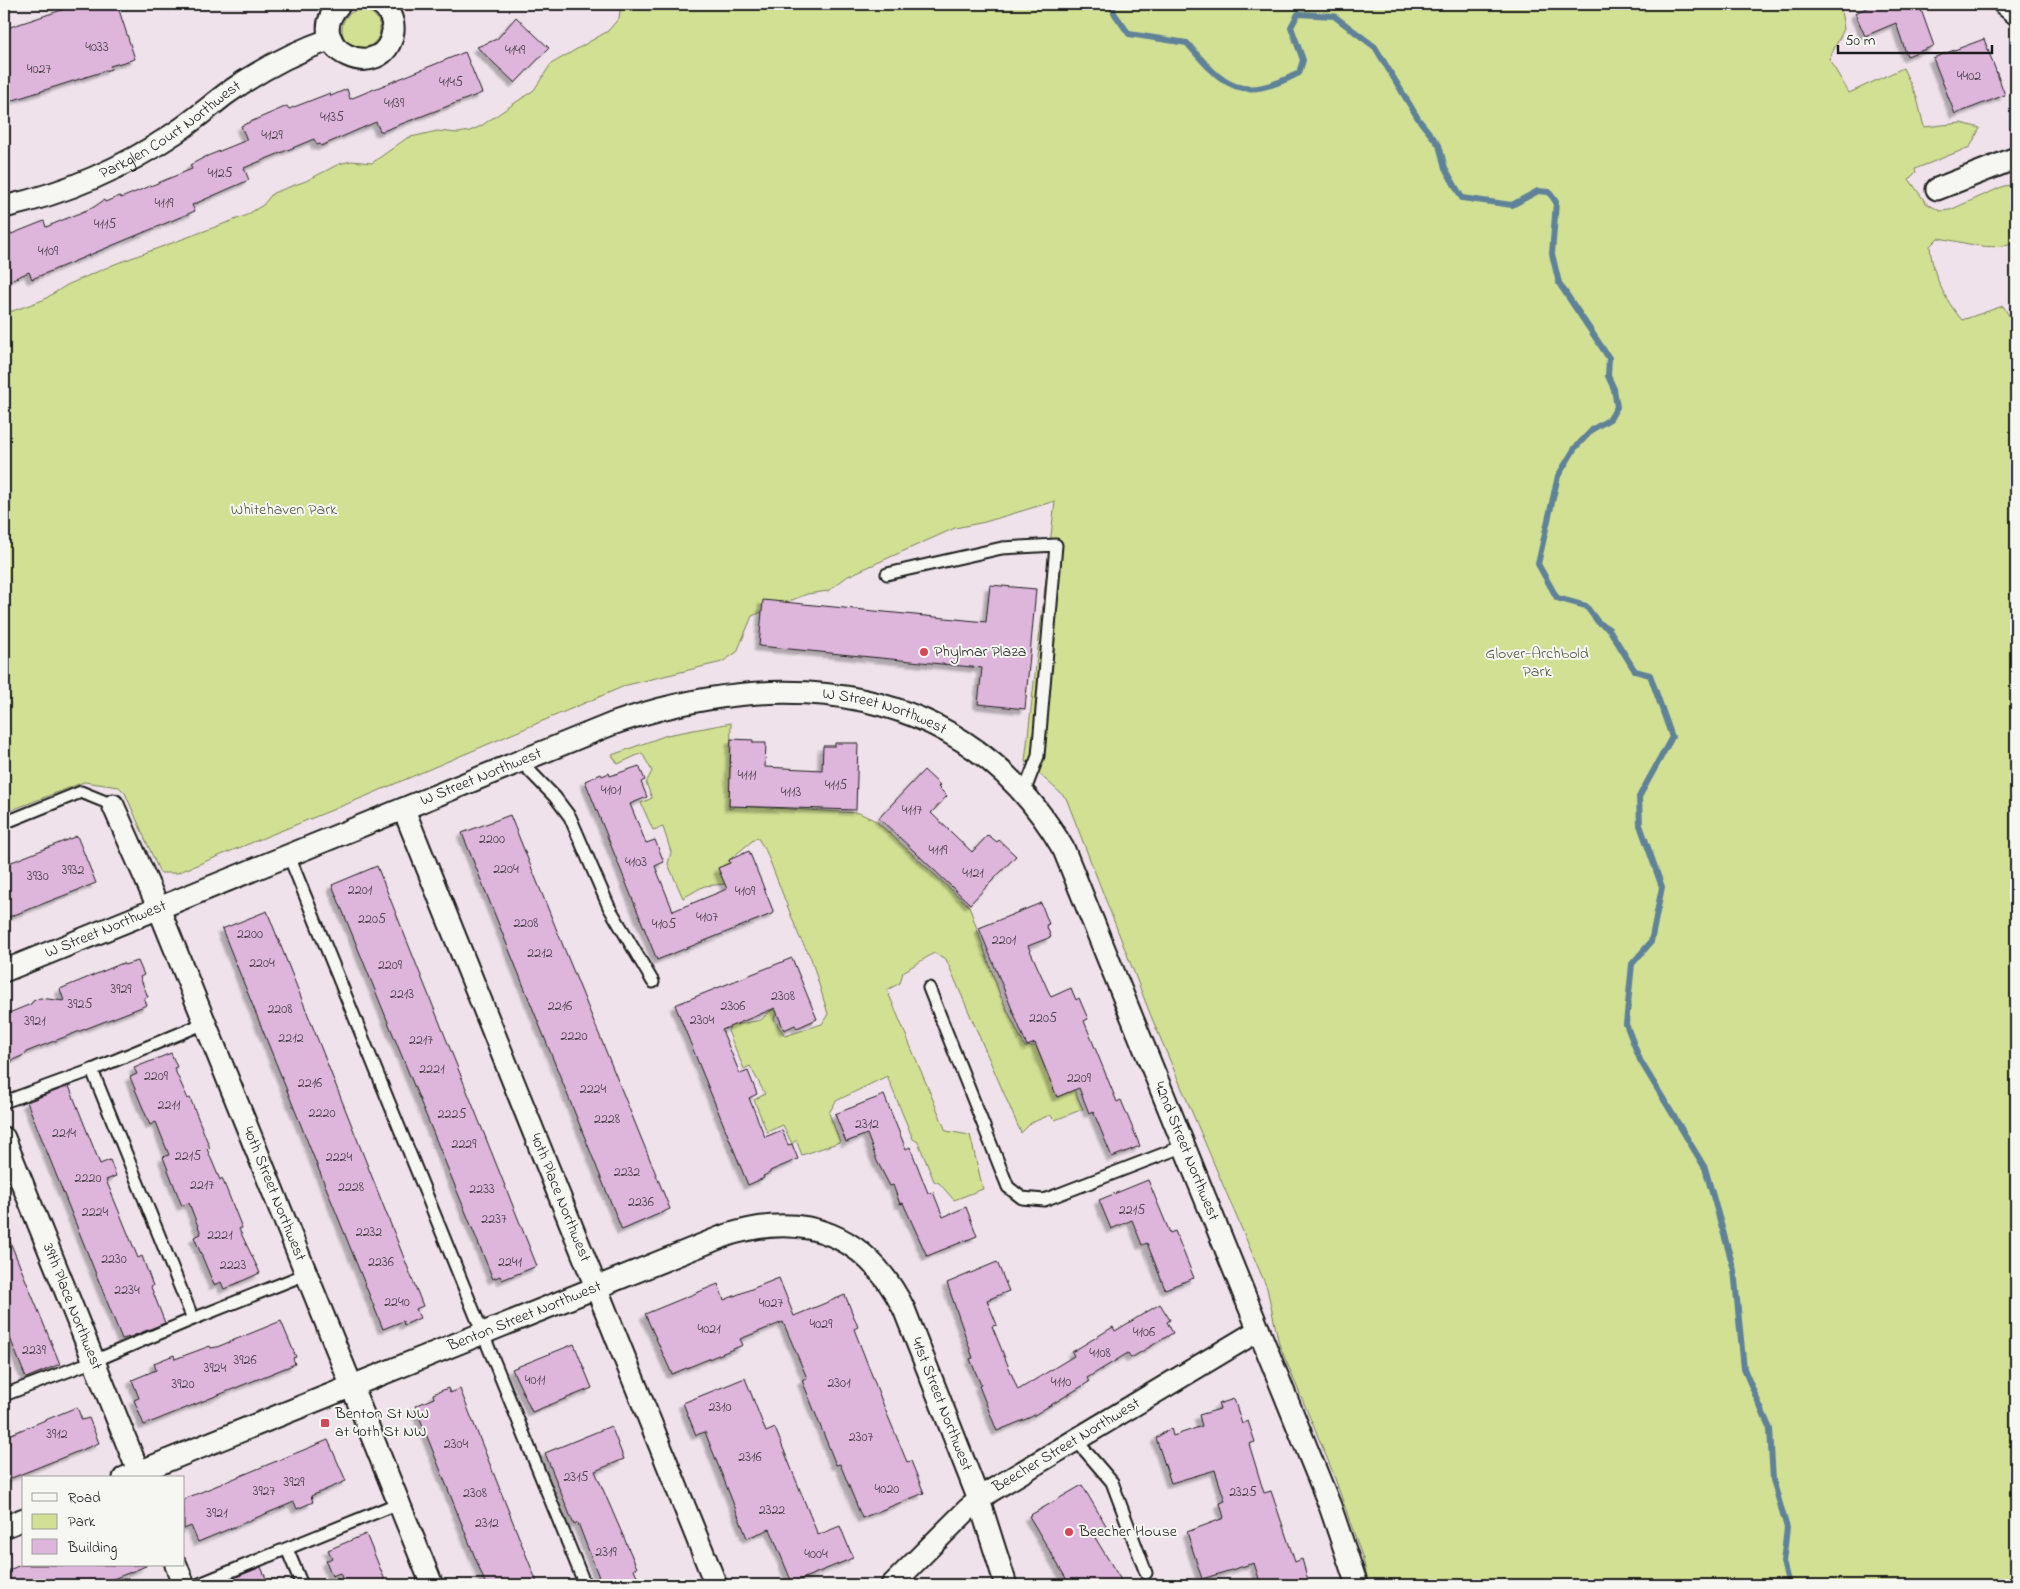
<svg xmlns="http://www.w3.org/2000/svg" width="2020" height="1589" viewBox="0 0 2020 1589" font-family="'Indie Flower',sans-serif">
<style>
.green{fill:#d2e093;stroke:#777e58}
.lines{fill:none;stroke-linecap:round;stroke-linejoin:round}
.stream{stroke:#5f8299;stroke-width:6}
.building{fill:#deb5db;stroke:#1c1c1c;filter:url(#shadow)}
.lane-casing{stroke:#1c1c1c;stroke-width:15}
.street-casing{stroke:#1c1c1c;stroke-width:25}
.lane{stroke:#f6f6f2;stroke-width:11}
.street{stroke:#f6f6f2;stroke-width:21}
.poi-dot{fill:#d1495b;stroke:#f6f6f2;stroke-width:2}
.labels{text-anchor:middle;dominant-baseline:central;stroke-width:4;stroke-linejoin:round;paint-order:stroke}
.number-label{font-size:14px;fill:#4c424c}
.street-label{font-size:16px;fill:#1c1c1c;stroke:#f6f6f2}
.park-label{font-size:16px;fill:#535740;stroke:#f6f6f2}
.poi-label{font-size:16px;fill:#1c1c1c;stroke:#f6f6f2;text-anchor:start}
</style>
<defs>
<filter id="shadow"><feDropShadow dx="-4.5" dy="4.5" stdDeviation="1" flood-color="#0004"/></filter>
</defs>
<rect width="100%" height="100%" fill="#efe2eb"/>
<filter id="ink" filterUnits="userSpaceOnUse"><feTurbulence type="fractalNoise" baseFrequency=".02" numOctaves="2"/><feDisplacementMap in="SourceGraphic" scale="10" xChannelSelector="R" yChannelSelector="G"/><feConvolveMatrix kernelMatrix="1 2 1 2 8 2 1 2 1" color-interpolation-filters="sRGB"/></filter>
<g filter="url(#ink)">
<!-- green -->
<g class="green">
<path d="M 621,4 L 1840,4 L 1844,29 L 1829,59 L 1849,93 L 1903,68 L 1917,98 L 1924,127 L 1961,123 L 1980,128 L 1970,147 L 1915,169 L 1916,172 L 1909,179 L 1926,203 L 1940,211 L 1950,210 L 2004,186 L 2012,185 L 2016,190 L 2016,194 L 2010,200 L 2009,207 L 2016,220 L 2016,243 C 1989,252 1965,242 1938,238 L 1930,246 C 1932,273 1944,299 1962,320 L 2003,306 L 2016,327 L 2016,1585 L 1369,1585 L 1363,1559 L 1332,1470 L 1279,1344 L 1267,1288 L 1151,1016 L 1066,798 L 1025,761 L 1055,501 L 985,522 L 955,528 L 848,576 L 828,591 L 807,594 L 752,616 L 737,652 L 722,662 L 627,685 L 364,797 L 177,873 L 160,873 L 125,793 L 119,787 L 84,782 L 4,813 L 4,314 L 43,300 L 67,285 L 115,264 L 245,216 L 263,205 L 273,193 L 306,181 L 339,164 L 351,161 L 372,163 L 407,138 L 437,131 L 458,133 L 470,131 L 481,126 L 534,90 L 551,64 L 608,31 L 619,18 Z"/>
<circle cx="361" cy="29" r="19"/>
<polygon points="731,723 729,809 737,806 859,813 876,821 969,906 1000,995 1025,1047 1036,1046 1057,1097 1074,1090 1083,1109 1055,1120 1050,1115 1031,1123 1021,1133 946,959 934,953 903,972 900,983 887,990 946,1131 970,1135 983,1189 954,1200 939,1183 934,1181 918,1142 913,1139 887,1076 836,1101 829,1113 840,1142 802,1155 796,1140 792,1144 783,1125 767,1132 754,1100 765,1094 750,1066 744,1069 728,1031 730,1026 761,1020 770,1011 778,1008 774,1019 785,1036 822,1024 828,1014 811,958 799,936 766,851 757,837 729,860 730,863 718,868 725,884 704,886 683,898 668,864 671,852 663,827 653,830 641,803 652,798 646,783 652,771 642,753 618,764 612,755 667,735"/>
</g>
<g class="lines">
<!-- stream -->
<path class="stream" d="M 1112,4 L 1114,13 L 1129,34 L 1187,43 C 1225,88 1241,103 1299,73 L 1303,60 L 1291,27 L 1298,14 L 1334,16 L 1375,47 L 1419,120 L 1439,145 L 1445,168 L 1462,198 L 1512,205 L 1538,191 L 1549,192 L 1556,202 L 1552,254 L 1559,283 L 1609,358 L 1608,376 L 1614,389 L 1617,407 L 1610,419 L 1593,429 L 1575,448 L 1558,476 L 1538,564 L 1557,598 L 1586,606 L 1598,622 L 1609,629 L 1635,671 L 1650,675 L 1672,737 L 1639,797 L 1640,825 L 1662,887 L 1651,942 L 1632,964 L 1626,1024 L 1640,1060 L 1705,1168 L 1734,1270 L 1744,1369 L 1770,1429 L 1773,1480 L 1787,1528 L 1783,1562 L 1789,1585"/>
</g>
<!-- building -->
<g class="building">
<polygon points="80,4 117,4 135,59 110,66 111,69 4,103 4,29"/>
<polygon points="1876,4 1919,4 1934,46 1907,56 1896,23 1865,36 1855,13"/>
<polygon points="516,17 549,48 515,83 477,47 497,39"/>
<polygon points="1984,39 2005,95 1955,114 1933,58"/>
<polygon points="465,52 482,93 383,131 380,131 376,122 321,146 320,144 317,145 314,139 244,168 249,180 192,205 195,211 32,279 29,272 4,283 4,237 44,221 46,227 94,207 104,200 105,202 120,196 121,198 192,169 190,165 205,157 247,140 241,126 287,106 289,109 330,93 331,96 347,89 350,99"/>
<polygon points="990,585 1036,589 1025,709 978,704 982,668 759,646 763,600 986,622"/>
<polygon points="731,739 753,740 753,743 766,743 765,767 822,770 823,746 835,746 835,743 858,743 856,810 729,806"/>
<polygon points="639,766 645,780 641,782 647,797 630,804 646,843 655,840 664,862 655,866 673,911 727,889 718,868 730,863 729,860 749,851 774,913 657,960 585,781 601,774 602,776 609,773 610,776"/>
<polygon points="924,770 940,785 938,787 947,796 931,813 972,852 988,835 997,842 999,840 1016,856 970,904 879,818"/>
<polygon points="510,815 670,1209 622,1230 462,833"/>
<polygon points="77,836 96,883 4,919 4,865"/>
<polygon points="377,866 537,1266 502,1280 500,1276 493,1279 332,885"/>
<polygon points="1041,903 1049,924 1046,925 1051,937 1028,946 1051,997 1071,988 1076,1000 1079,998 1088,1019 1084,1021 1117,1102 1121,1100 1140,1146 1112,1157 1093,1111 1089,1113 1079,1088 1057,1097 1035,1043 1027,1046 979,928"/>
<polygon points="267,911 423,1306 416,1309 420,1318 404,1325 403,1321 383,1329 222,929"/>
<polygon points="792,958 817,1019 797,1028 795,1025 784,1030 775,1008 722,1030 740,1074 748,1071 757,1094 749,1098 765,1137 782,1130 788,1145 792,1144 798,1159 770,1171 770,1173 763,1176 764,1178 748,1185 675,1005"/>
<polygon points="138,961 144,975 140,977 148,997 144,998 147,1005 26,1052 26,1054 4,1064 4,1015 31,1004 33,1001 40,998 64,1001 60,989 123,963 124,965"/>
<polygon points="171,1053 177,1067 174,1068 188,1099 190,1098 210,1148 207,1149 220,1180 222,1178 242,1228 239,1229 260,1273 224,1289 221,1282 214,1285 194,1237 201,1234 189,1203 182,1206 163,1157 169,1155 156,1122 150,1125 130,1077 137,1074 134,1068"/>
<polygon points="69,1086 100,1164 110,1160 116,1176 106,1180 138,1258 142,1256 153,1286 151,1287 165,1323 130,1337 122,1339 27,1102"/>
<polygon points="884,1095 906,1149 910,1147 928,1193 933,1192 943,1217 966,1207 977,1236 927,1256 903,1203 900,1204 893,1185 890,1186 877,1161 867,1134 846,1142 835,1114"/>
<polygon points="1148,1180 1170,1233 1175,1231 1194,1278 1165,1289 1147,1243 1142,1245 1132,1220 1111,1229 1099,1200"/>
<polygon points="4,1227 60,1364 26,1378 4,1323"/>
<polygon points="997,1262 1009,1291 987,1300 997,1325 992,1326 1018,1390 1074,1356 1072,1352 1113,1327 1115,1331 1160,1304 1170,1320 1167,1322 1173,1333 1131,1358 1128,1353 1087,1378 1089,1382 1031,1417 997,1431 979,1386 981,1385 970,1359 973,1358 947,1283"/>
<polygon points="779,1278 794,1316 845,1295 858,1327 854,1329 885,1409 907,1462 911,1461 924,1493 862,1518 840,1464 836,1465 802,1380 807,1378 783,1322 740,1339 743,1345 672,1374 645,1314 718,1284 724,1300"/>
<polygon points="281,1321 296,1357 293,1358 295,1364 144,1425 134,1400 139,1398 132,1380 156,1370 154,1363 174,1355 175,1359 210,1346 211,1348 217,1347"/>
<polygon points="574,1344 592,1388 532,1412 512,1369"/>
<polygon points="745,1378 766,1432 775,1428 818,1535 840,1526 853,1558 792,1583 770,1529 747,1538 705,1432 696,1435 683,1403"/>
<polygon points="448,1388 450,1393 460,1389 538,1585 486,1585 415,1406 434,1398 433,1394"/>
<polygon points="1234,1399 1242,1424 1248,1421 1255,1442 1249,1444 1264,1493 1271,1491 1295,1562 1302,1559 1308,1580 1302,1582 1303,1585 1261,1585 1254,1563 1202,1579 1187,1532 1224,1518 1220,1503 1225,1501 1215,1470 1171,1483 1156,1438 1171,1428 1173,1436 1202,1426 1199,1415 1220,1409 1218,1404"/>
<polygon points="77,1407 82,1420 89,1418 99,1443 4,1481 4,1437"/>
<polygon points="611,1426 624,1459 595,1471 637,1568 634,1569 641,1585 602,1585 578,1523 574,1525 545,1453"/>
<polygon points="328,1440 346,1481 311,1496 313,1502 297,1509 294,1502 198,1542 191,1526 184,1529 184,1499"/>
<polygon points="1082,1485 1107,1527 1094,1536 1124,1585 1070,1585 1029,1516"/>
<polygon points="366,1534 387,1585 345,1585 340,1573 332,1576 326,1561 332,1558 328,1550"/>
<polygon points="21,1565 146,1565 146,1566 98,1585 4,1585 4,1572"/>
<polygon points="261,1567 269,1585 216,1585"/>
</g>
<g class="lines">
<!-- lane casing -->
<g class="lane-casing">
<g id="lane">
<polyline points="887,574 1002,548 1056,545 1038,756 1023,795"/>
<polyline points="521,762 555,797 570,817 609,907 653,982"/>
<polyline points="4,823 81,792 113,805"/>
<polyline points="289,856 585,1585"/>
<polyline points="929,988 1008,1187 1022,1198 1044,1200 1184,1146"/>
<polyline points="92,1070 193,1319 306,1274"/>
<polyline points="4,1102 92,1070 205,1023"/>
<polyline points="4,1395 94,1361 193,1319"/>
<polyline points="1075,1439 1112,1482 1146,1573"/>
<polyline points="287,1549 302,1585"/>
<polyline points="197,1585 399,1503"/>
</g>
</g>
<!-- street casing -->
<g class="street-casing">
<g id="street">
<path d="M 340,4 C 297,48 385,88 393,31 C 394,22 389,9 381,4"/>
<polyline points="2004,4 2016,14"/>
<polyline points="1937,189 2016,158"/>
<path id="s1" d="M 4,207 C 66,193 122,169 175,133 C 193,121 209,107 226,94 C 258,71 294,52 331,39"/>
<path id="s2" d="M 113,805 L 159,909 L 432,1585"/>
<path id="s3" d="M 404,810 L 716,1585"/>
<path id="s4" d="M 4,971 L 612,724 C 782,664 966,680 1064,850 L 1330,1506 L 1357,1585"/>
<path id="s5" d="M 4,1138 L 141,1478"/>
<path id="s6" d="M 124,1478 L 724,1236 C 804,1210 866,1233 904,1309 L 979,1500 L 1006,1585"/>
<polyline points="4,1527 24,1519"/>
<polyline points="176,1565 184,1585"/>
<path id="s7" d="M 892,1585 L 967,1510 L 989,1492 L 1259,1330"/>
</g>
</g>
<!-- lane -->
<use href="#lane" class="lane"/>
<!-- street -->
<use href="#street" class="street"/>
</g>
</g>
<!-- markers -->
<g class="poi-dot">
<circle cx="924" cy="652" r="5"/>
<rect x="320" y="1418" width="10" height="10" rx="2.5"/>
<circle cx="1069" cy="1532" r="5"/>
</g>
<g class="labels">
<!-- number labels -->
<g class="number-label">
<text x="97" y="47">4033</text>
<text x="515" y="50">4149</text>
<text x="39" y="69">4027</text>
<text x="1969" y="76">4402</text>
<text x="451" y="82">4145</text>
<text x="394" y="103">4139</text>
<text x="332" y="117">4135</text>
<text x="272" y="135">4129</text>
<text x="220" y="173">4125</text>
<text x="164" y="203">4119</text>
<text x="105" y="224">4115</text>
<text x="48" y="251">4109</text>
<text x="747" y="775">4111</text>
<text x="836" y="785">4115</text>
<text x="611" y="790">4101</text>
<text x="791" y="792">4113</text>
<text x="912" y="810">4117</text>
<text x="492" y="839">2200</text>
<text x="938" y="850">4119</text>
<text x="636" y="862">4103</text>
<text x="506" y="869">2204</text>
<text x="73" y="870">3932</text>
<text x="973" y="873">4121</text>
<text x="38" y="876">3930</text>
<text x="360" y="890">2201</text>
<text x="745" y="891">4109</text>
<text x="707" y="917">4107</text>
<text x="372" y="919">2205</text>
<text x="526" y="923">2208</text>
<text x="664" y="924">4105</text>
<text x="250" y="934">2200</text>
<text x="1004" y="940">2201</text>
<text x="540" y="953">2212</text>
<text x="262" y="963">2204</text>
<text x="390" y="965">2209</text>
<text x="121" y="989">3929</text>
<text x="402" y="994">2213</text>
<text x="783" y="996">2308</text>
<text x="80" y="1004">3925</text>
<text x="560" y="1006">2216</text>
<text x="733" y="1006">2306</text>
<text x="280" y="1009">2208</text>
<text x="1043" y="1018">2205</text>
<text x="702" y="1020">2304</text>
<text x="35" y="1021">3921</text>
<text x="574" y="1036">2220</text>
<text x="291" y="1038">2212</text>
<text x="421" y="1040">2217</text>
<text x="432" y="1069">2221</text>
<text x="156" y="1076">2209</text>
<text x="1079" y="1078">2209</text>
<text x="310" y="1083">2216</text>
<text x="593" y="1089">2224</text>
<text x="169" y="1105">2211</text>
<text x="322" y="1113">2220</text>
<text x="452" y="1114">2225</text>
<text x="607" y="1119">2228</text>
<text x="867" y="1124">2312</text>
<text x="64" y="1133">2214</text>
<text x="464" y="1144">2229</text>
<text x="188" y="1156">2215</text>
<text x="339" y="1157">2224</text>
<text x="627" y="1172">2232</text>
<text x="88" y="1178">2220</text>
<text x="202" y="1185">2217</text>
<text x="351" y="1187">2228</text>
<text x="482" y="1189">2233</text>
<text x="641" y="1202">2236</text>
<text x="1132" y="1210">2215</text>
<text x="95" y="1212">2224</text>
<text x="494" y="1219">2237</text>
<text x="369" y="1232">2232</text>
<text x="220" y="1235">2221</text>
<text x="114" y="1259">2230</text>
<text x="381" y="1262">2236</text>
<text x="510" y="1262">2241</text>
<text x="233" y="1265">2223</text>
<text x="127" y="1290">2234</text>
<text x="397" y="1302">2240</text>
<text x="771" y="1303">4027</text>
<text x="821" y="1324">4029</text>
<text x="709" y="1329">4021</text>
<text x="1144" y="1332">4106</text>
<text x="34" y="1350">2239</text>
<text x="1100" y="1353">4108</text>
<text x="245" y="1360">3926</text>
<text x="215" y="1368">3924</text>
<text x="535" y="1380">4011</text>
<text x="1061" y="1382">4110</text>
<text x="839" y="1383">2301</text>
<text x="183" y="1384">3920</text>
<text x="720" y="1407">2310</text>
<text x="57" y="1434">3912</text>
<text x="861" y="1437">2307</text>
<text x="456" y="1444">2304</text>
<text x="750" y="1457">2316</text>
<text x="576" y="1477">2315</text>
<text x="294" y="1482">3929</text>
<text x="887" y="1489">4020</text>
<text x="264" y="1491">3927</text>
<text x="1243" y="1492">2325</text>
<text x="475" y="1493">2308</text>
<text x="772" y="1510">2322</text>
<text x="217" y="1513">3921</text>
<text x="487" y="1523">2312</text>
<text x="606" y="1552">2319</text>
<text x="816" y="1554">4004</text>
</g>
<!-- street labels -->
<g class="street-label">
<text stroke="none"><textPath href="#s1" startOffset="185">Parkglen Court Northwest</textPath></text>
<text stroke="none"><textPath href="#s4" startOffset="935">W Street Northwest</textPath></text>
<text stroke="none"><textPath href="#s4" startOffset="515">W Street Northwest</textPath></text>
<text stroke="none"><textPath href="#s4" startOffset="110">W Street Northwest</textPath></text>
<text stroke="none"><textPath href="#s4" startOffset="1495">42nd Street Northwest</textPath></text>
<text stroke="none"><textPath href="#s2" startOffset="421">40th Street Northwest</textPath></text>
<text stroke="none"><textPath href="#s3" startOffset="418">40th Place Northwest</textPath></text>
<text stroke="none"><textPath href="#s5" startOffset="182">39th Place Northwest</textPath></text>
<text stroke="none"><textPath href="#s6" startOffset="432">Benton Street Northwest</textPath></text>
<text stroke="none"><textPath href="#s6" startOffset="965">41st Street Northwest</textPath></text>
<text stroke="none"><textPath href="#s7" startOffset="225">Beecher Street Northwest</textPath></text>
</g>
<!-- park labels -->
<g class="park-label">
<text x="284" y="510">Whitehaven Park</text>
<text x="1537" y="654">Glover-Archbold<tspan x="1537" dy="18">Park</tspan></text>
</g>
<!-- poi labels -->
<g class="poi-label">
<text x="934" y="652">Phylmar Plaza</text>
<text x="335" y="1414">Benton St NW<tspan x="335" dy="18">at 40th St NW</tspan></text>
<text x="1079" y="1532">Beecher House</text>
</g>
</g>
<!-- margin -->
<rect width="2020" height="1589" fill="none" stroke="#f6f6f2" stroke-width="20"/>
<rect x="10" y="10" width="2000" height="1569" fill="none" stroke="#1c1c1c" stroke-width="2" filter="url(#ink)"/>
<!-- legend -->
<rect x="22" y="1476" width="162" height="90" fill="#f6f6f2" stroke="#9f9f9c"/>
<rect x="32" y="1493" width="25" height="8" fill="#f6f6f2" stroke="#9f9f9c"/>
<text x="68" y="1502" font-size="15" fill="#1c1c1c">Road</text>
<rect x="32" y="1514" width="25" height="15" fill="#d2e093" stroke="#9f9f9c"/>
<text x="68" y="1526" font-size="15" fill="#1c1c1c">Park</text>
<rect x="32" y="1539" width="25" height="15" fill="#deb5db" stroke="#9f9f9c"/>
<text x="68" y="1552" font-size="15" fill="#1c1c1c">Building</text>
<!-- scale -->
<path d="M1838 45v8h154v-8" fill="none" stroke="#1c1c1c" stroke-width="2.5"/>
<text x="1845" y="45" font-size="15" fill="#1c1c1c" stroke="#f6f6f2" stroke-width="4" paint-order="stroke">50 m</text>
</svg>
